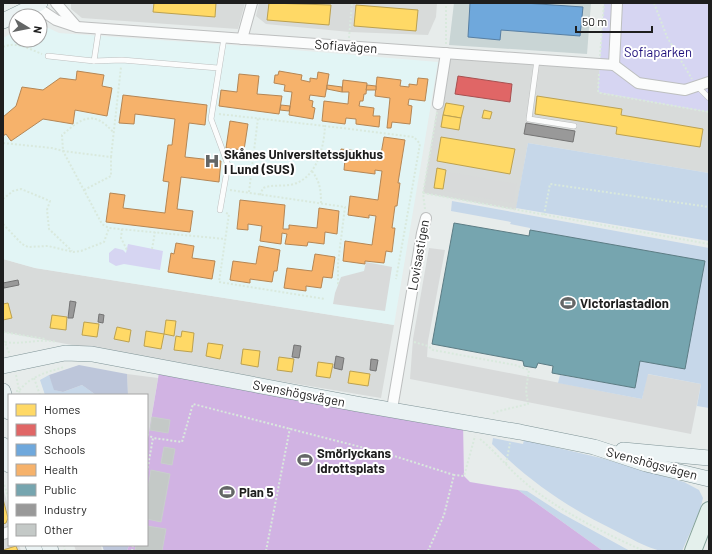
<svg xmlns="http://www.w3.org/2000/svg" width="712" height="554" viewBox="0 0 712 554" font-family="Barlow,sans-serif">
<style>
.residential{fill:#d8dbda}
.education{fill:#e2f5f5}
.religious{fill:#d8dada}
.construction{fill:#c9d5d5}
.grass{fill:#c6d7e9}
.forest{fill:#bdc6da}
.park{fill:#d6d5f2}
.pitch{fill:#d1b3e3}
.homes{fill:#ffd966;stroke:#bca150}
.shops{fill:#e06666;stroke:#a65050}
.schools{fill:#6fa8dc;stroke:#577fa3}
.health{fill:#f6b26b;stroke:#b58654}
.public{fill:#76a5af;stroke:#5c7c84}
.industry{fill:#999;stroke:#747474}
.building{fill:#c4c9c7;stroke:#c8cfcc}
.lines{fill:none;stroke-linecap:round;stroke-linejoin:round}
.lane-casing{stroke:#bdbfbf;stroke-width:6}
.street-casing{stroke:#bdbfbf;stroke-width:12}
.secondary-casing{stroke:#7f9396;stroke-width:16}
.primary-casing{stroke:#84a29a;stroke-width:18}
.path{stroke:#d9e9dd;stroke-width:2;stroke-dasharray:2 2;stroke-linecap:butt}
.lane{stroke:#fbfcfc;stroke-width:5}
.street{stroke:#fbfcfc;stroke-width:10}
.secondary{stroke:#eaf2f3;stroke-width:15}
.primary{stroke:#e4f0ec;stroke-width:16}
.labels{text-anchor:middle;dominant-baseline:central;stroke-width:4;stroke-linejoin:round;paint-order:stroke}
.street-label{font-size:13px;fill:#1e1e1e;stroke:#fff}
.park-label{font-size:13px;fill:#1d0e7a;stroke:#fff}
.poi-label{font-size:13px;font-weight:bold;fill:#1e1e1e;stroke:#fff;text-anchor:start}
</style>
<rect width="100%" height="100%" fill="#e7eceb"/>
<!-- residential -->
<g class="residential">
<polygon points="71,3 245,3 238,29 82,18 71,9"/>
<polygon points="259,3 437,3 436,17 428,35 350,32 266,24 256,16"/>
<polygon points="446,53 600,65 598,92 709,112 709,173 528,143 516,210 423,193"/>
<polygon points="3,259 35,268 394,325 381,398 125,355 3,332"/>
<polygon points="3,488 9,509 9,545 19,545 21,551 3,551"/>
</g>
<!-- education -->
<polygon class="education" points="40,24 59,33 258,47 438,62 394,325 35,268 3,259 3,38 16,31 16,40 40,40"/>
<!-- religious -->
<g class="religious">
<polygon points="448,172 517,184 513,203 444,191"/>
<polygon points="429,248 445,250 428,341 427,357 642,399 647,374 701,384 691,434 410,379 413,339"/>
<polygon points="366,262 392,267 385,311 333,304 335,293 341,277 364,271"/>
<polygon points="127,374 158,378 147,444 147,395 128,395"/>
<polygon points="74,545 101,545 102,551 76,551"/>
</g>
<!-- construction -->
<polygon class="construction" points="454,3 591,3 587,54 449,45"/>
<!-- grass -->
<g class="grass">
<polygon points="528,143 709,173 709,241 516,208"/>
<polygon points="452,201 709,248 709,408 697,406 701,384 648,374 642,399 558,383 560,375 635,388 640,361 685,369 704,261 530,230 530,228 510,224 511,222 451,211"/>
<polygon points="49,375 55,390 63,392 82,385 96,395 45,395 40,380"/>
<path d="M 493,438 L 523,444 L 524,440 L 601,458 L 684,482 L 699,490 L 703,498 L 700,510 L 682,551 C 675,551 667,552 661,551 C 645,547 630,538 616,531 C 567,507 531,483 492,444 Z"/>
<polygon points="518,490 527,491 561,513 630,551 603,551"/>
</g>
<!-- forest -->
<g class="forest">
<polygon points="79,365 127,374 128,395 96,395 82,385 63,392 54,390 49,375"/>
<polygon points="102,545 129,545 127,551 104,551"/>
</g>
<!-- park -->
<g class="park">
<polygon points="604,3 709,3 709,112 598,92"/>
<polygon points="128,244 163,251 160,270 124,264 116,266 109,262 109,253 115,248 123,250 126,253"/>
</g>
<!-- pitch -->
<polygon class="pitch" points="160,367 463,422 464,476 470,482 518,490 603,551 127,551 129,545 147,545 147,444"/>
<!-- homes -->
<g class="homes">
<polygon points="154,3 216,3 215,17 153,12"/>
<polygon points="269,3 331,5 329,25 267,20"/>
<polygon points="356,5 418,10 416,31 354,26"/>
<polygon points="537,96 622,109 621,115 703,129 700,147 616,134 617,127 535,114"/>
<polygon points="446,103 464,106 461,118 443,115"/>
<polygon points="484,110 492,112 490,119 482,118"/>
<polygon points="443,115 461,118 459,130 441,127"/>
<polygon points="441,137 515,149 510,174 437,161"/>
<polygon points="437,168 446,170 443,189 434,188"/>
<polygon points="8,303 12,318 3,320 3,304"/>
<polygon points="52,315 67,317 66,330 50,328"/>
<polygon points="166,320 176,321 174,336 164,334"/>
<polygon points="84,322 99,324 97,337 82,335"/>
<polygon points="117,327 131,330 129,342 114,339"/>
<polygon points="146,331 164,334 161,349 144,346"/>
<polygon points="182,331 194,333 192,352 174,350 176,336 181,337"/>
<polygon points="208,343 223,345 220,359 206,356"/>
<polygon points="243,349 260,351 258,367 241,364"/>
<polygon points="279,357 294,359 292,372 277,370"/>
<polygon points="318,362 333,364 330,378 316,376"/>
<polygon points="350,371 370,374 368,386 348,383"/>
<polygon points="3,499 8,518 6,523 3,524"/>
<polygon points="16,546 18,551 3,551 3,550"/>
</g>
<!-- shops -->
<polygon class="shops" points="458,76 512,84 510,102 455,94"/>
<!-- schools -->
<polygon class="schools" points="470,3 524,3 583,7 580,36 501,30 500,40 468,37"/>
<!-- health -->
<g class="health">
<polygon points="77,71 104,75 102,86 112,88 107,116 75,110 73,124 43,119 11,141 6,134 3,136 3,117 16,106 22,87 43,90 60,78 76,80"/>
<polygon points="279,71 302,75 301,80 310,82 310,78 317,79 318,72 329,74 325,97 310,95 309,100 313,101 312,107 315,108 313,119 289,115 292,92 284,91 285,85 274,83 275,75 278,75"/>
<polygon points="239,74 259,76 257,94 282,96 279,114 219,106 221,90 237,92"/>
<polygon points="377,77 401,80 400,86 409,87 409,84 417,85 418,78 428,79 425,101 409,99 408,105 412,106 410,124 392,122 391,128 387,128 390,98 375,96"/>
<polygon points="343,80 367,83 366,94 364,94 363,101 360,101 359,106 374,108 373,116 380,116 379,127 356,124 356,119 346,118 345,124 322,121 324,101 348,104 349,92 342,92"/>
<polygon points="327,85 342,87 342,92 327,89"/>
<polygon points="367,85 376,86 376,90 366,90"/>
<polygon points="123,95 207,105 205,125 189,123 185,157 221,161 219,182 181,177 177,209 193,211 190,232 106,222 110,193 125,195 123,208 165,213 169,182 163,181 168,145 172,145 175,119 135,114 134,124 119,123"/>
<polygon points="281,105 290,106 289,111 280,110"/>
<polygon points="230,121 248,124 244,150 226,148"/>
<polygon points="384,137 405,140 398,183 400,183 397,206 395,206 392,228 395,228 392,252 386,251 384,263 365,261 365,264 343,261 345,241 372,245 376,216 369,215 369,218 348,215 350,196 378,200 382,171 375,170 375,174 344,170 345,159 340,158 341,149 381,154"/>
<polygon points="240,200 285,205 283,229 289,229 289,225 317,228 319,208 339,211 337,234 325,232 324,244 308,242 307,246 285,244 287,234 282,233 281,244 260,241 262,226 248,224 248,230 237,229"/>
<polygon points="176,243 194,246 192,258 215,261 212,279 168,272 171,253 174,254"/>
<polygon points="259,246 280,250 277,271 274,271 272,282 250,279 250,283 230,280 233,261 256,264"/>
<polygon points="315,254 335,257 332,278 323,277 321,288 306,286 306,291 284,288 287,268 312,271"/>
</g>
<!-- public -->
<polygon class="public" points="454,223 529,236 530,230 705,261 685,369 640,361 635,388 552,373 553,366 538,363 536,368 524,366 523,361 432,344"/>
<!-- industry -->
<g class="industry">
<polygon points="526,123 575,131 573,142 524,134"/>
<polygon points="18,280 19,285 4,288 3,283"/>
<polygon points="70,301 76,302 73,318 68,318"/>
<polygon points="99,314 104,315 103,323 98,322"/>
<polygon points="294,345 301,346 299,358 292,357"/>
<polygon points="336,356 344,358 342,370 334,368"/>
<polygon points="371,359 378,360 376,371 370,370"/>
</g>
<!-- building -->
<g class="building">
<polygon points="152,417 170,420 168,433 150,430"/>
<polygon points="164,447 175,449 172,465 161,463"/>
<polygon points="151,470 170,474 161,522 147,519 147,493"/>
<polygon points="147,526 166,529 162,551 135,551 136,545 147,545"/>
</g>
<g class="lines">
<!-- lane casing -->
<g class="lane-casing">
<g id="lane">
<polyline points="48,56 94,61 122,60 218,68"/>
<polyline points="537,60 529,119 574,126"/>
<polyline points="94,61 99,28"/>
<polyline points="698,87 709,98"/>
<polyline points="220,210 228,165 211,119 224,38"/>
</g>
</g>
<!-- street casing -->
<g class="street-casing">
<g id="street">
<polyline points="56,3 76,26"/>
<polyline points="35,6 56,20 77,27 614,65"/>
<polyline points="242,39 252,3"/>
<polyline points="614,65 638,83 685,90 709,82"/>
<polyline points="614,65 617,3"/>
<polyline points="438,104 446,53"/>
<polyline points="392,409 422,233 426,218"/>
<polyline points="3,534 9,532"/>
</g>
</g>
<!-- secondary casing -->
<g class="secondary-casing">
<g id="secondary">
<polyline points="3,21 40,3"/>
<polyline points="3,366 65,353 92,354 357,404 520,432 594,447 646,464 709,479"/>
<polyline points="3,391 9,412"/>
<polyline points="3,445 9,465"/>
<polyline points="623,450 709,458"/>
<polyline points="33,545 35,551"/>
<polyline points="49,545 51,551"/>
</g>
</g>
<!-- primary casing -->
<g class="primary-casing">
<polyline id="primary" points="693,551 709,510"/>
</g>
<!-- path -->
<g class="path">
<polyline points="654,3 667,37 692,79"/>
<polyline points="349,38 352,3"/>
<polyline points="446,44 446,3"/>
<path d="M 3,47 C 17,41 29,49 42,54"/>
<polyline points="600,56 604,3"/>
<polyline points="599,74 598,92 600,93 709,112"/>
<polyline points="219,114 325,126"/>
<polyline points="3,143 52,148 63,151 102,224 109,228 225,239"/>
<polyline points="111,157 121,67"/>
<path d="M 312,171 C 320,182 321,190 321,203"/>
<path d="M 84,190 L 111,176 L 111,157 L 63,151 L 62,135 C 82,118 93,109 114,133"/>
<polyline points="230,190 345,207 338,263 338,285"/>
<polyline points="249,192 258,118"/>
<polyline points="423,193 709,244"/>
<path d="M 260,195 L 263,188 C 273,184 283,187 294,184 C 317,177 324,147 325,126 L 414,137 L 420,144 L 396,279"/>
<polyline points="3,199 13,191 21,189 50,201 47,210 49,229 72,251"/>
<polyline points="425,209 423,193 437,112"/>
<polyline points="226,213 229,214 219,282 325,299"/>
<polyline points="544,215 550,184 709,207"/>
<polyline points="3,224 22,244 28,247 48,246 73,252 81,251 104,242 109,228"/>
<polyline points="122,229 121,238 127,250"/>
<polyline points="152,249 155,232"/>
<polyline points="3,332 45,339"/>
<polyline points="3,341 5,342 9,353"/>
<path d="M 5,342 C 23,345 40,338 57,342"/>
<polyline points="414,342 428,346 433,350 515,365 529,370 526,390 528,404 495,412 492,415"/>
<polyline points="16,375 20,395"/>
<polyline points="34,378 40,395"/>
<path d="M 16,391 L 19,391 C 30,376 48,372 64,367"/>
<polyline points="147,434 153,438"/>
<path d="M 480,439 C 495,451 507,467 522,480 C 555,509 604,533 644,551"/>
<polyline points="506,464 510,443"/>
<polyline points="147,472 153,438 182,442 193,404 388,454 454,475"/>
<polyline points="3,481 9,499"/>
<polyline points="64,545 65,551"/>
<polyline points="132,551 133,545"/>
<polyline points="266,551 290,428"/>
<polyline points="428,551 444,515 454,475 464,476 475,436"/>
</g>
<!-- lane -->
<use href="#lane" class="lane"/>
<!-- street -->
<use href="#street" class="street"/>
<!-- secondary -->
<use href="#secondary" class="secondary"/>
<!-- primary -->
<use href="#primary" class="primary"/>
</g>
<!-- icons -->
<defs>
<g id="hospital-bare" transform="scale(1.2)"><path d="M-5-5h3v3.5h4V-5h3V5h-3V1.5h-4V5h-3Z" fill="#646666" stroke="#fff" stroke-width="2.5" paint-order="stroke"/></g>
<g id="stadium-bare" transform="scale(1.2)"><path d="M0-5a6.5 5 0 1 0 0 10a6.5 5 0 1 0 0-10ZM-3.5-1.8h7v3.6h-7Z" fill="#646666" stroke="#fff" stroke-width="2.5" paint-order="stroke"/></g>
</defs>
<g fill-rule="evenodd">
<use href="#hospital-bare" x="212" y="161"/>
<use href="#stadium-bare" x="568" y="303"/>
<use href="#stadium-bare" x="305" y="460"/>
<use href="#stadium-bare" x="227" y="492"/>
</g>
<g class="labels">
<!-- street labels -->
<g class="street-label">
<text transform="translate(346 46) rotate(4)">Sofiavägen</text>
<text transform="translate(418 255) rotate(-80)">Lovisastigen</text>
<text transform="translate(299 393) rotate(11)">Svenshögsvägen</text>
<text transform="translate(652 463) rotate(15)">Svenshögsvägen</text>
</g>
<!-- park labels -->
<g class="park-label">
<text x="658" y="52">Sofiaparken</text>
</g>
<!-- poi labels -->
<g class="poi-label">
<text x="224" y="154">Skånes Universitetssjukhus<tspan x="224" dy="15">i Lund (SUS)</tspan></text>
<text x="580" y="303">Victoriastadion</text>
<text x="317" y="453">Smörlyckans<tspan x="317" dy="15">idrottsplats</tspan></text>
<text x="239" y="492">Plan 5</text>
</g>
</g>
<!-- border -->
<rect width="712" height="554" fill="none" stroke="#1e1e1e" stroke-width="8"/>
<!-- legend -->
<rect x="8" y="394" width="140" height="152" fill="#ffffff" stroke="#a5a5a5"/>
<rect x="16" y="404" width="20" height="12" fill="#ffd966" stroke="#a5a5a5"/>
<text x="44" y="414" font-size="12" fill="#1e1e1e">Homes</text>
<rect x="16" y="424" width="20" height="12" fill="#e06666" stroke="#a5a5a5"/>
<text x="44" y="434" font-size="12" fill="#1e1e1e">Shops</text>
<rect x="16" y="444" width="20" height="12" fill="#6fa8dc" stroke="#a5a5a5"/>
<text x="44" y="454" font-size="12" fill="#1e1e1e">Schools</text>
<rect x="16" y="464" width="20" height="12" fill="#f6b26b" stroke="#a5a5a5"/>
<text x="44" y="474" font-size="12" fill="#1e1e1e">Health</text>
<rect x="16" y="484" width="20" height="12" fill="#76a5af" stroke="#a5a5a5"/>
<text x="44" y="494" font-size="12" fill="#1e1e1e">Public</text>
<rect x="16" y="504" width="20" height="12" fill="#999999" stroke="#a5a5a5"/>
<text x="44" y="514" font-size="12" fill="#1e1e1e">Industry</text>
<rect x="16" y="524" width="20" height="12" fill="#c4c9c7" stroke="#a5a5a5"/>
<text x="44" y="534" font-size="12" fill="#1e1e1e">Other</text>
<!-- north arrow -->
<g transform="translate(28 28) rotate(100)"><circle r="19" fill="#ffffff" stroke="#a5a5a5"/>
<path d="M0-3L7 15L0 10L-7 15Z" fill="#646666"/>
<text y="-6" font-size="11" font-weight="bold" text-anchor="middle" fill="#1e1e1e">N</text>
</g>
<!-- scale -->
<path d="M576 26v6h76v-6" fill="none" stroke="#1e1e1e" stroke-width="2"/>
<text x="582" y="26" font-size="12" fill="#1e1e1e" stroke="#ffffff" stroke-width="3" paint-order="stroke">50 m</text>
</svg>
